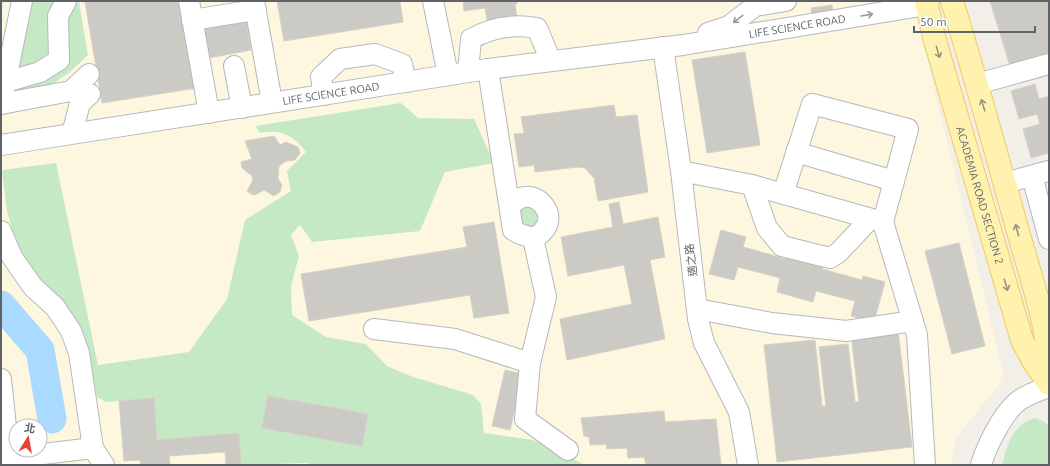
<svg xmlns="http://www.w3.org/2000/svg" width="1050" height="466" viewBox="0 0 1050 466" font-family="Ubuntu,'Noto Sans TC',sans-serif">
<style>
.commercial{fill:#fef7e0;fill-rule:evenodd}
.green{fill:#c5e8c5}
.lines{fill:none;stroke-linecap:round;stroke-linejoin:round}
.river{stroke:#aadaff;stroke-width:29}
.building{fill:#cccac5;stroke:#d6d1c6}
.minor-casing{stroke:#b5b8bc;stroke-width:22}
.major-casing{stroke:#f2c960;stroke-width:24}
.minor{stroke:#fff;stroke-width:20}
.major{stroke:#fff2af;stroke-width:22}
.oneway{stroke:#979a9d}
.oneway2{stroke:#979581}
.labels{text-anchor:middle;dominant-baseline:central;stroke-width:4;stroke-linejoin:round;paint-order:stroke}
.street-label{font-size:11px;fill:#5f6368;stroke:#fff}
</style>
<rect width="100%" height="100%" fill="#f1efe8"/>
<!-- commercial -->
<path class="commercial" d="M 5,1 L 913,1 L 1003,373 L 999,385 L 956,438 L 952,456 L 953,465 L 1,465 L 1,22 ZM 16,426 L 40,426 L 40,450 L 16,450 Z"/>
<!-- green -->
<g class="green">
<polygon points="33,1 58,1 52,56 16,72"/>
<polygon points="71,2 79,2 88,55 70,72 44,90 13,97 15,85 41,78"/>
<path d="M 401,103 L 418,118 L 474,119 L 494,163 L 445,172 L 420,231 L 312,242 L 300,225 L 291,235 L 299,256 L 291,286 L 292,315 L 326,337 L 366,344 L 387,366 L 413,377 L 473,395 L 481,404 L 484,433 L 533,440 L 585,465 L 310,465 L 308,463 L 241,465 L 239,434 L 157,440 L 153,398 L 106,402 L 97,397 L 85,336 L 77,320 L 59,298 L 42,283 L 19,255 L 7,211 L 2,170 L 56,163 L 98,365 L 189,352 L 227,299 L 245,220 L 291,191 L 287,171 L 306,152 C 293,135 281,129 260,133 L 255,126 Z"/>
<path d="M 525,207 C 535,208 538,211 538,221 L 531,228 L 524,228 L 517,213 Z"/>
<path d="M 1035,418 L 1045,422 L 1049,427 L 1049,465 L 1002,465 C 1007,445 1013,424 1035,418 Z"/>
</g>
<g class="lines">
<!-- river -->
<polyline class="river" points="1,305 40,350 52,419"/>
</g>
<!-- building -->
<g class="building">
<polygon points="182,1 197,88 102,103 85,2"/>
<polygon points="277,1 400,1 403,22 284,41"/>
<polygon points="463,1 517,1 517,4 515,4 517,19 488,24 485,8 464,11"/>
<polygon points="990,1 1049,1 1049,55 1010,66"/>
<polygon points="832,5 833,13 812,16 811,8"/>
<polygon points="246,19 251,50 209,58 204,27"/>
<polygon points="745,52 760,145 707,153 692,60"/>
<polygon points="1035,84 1039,99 1049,96 1049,153 1031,158 1023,129 1040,124 1037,114 1019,119 1011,91"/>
<polygon points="614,105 616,117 637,115 648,192 598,201 594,178 585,168 578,167 535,172 534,165 519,167 514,134 524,133 521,117"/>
<polygon points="274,136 280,145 286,142 298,147 300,153 295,160 286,161 279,166 278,179 282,185 280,192 274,196 264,190 255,195 251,194 247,191 253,180 252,176 242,168 241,162 252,159 245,141"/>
<polygon points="619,202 623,224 658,217 665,257 650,260 665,339 567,360 560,319 632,304 624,265 568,276 561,237 613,227 609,204"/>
<polygon points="494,222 509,313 474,318 470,295 309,321 301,274 467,247 463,227"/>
<polygon points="721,230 746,237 743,247 786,259 789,250 824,260 822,269 862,280 863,276 885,282 874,322 851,316 855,301 816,291 813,302 777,292 780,278 738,267 734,280 709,274"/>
<polygon points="959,243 985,346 952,354 925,251"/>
<polygon points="898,330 912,447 777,462 764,345 815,340 822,406 826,406 819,347 848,344 855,402 859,402 851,335"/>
<polygon points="505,370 523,374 510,430 492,426"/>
<polygon points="268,396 368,414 362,446 262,428"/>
<polygon points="154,398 157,440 239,433 241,465 226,465 225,452 169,456 170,465 141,465 140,460 124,461 119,401"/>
<polygon points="664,411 665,422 716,419 721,465 646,465 644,457 628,458 627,448 607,449 606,444 590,445 589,437 584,436 581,418"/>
</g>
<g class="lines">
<!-- minor casing -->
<g class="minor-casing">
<g id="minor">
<polyline points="189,1 209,113"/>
<polyline points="254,1 272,102"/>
<polyline points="433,1 448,75"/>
<polyline points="192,20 256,10"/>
<polyline points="708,33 729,26 755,6 786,1"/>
<polyline points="663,47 681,171 698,319 704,343 739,412 748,465"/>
<polyline points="234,66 242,108"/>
<path d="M 488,69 L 513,230 L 520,234 L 533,238 C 570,221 531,177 510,207"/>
<path d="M 468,72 L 471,39 C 492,27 514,24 537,28 L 551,61"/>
<polyline points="6,82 40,72 59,60 58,16 66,1"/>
<polyline points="977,84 1049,64"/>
<polyline points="324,95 321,77 340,59 375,54 402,64 406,82"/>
<polyline points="1,104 22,1"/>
<polyline points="1,104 71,91 89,74"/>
<polyline points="75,133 74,126 80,103 90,94"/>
<path id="s1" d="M 1,145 L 488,69 L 683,45 L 927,5 L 929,1"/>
<polyline points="796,152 894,181"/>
<polyline points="681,171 752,185 883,222 917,335 925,465"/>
<polyline points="1032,176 1049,239"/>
<polyline points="1004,183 1049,171"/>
<polyline points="752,185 767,228 782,246 830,258 838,253 870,219"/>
<polyline points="783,194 812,104 908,129 883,222"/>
<polyline points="1,231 12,257 33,287 55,307 71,331 79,353 93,448 104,465"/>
<polyline points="533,238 546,297 530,363 525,419 568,450"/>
<polyline points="697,309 772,323 846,331 913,321"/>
<polyline points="374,329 455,339 530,363"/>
<polyline points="1,379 10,465"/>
<polyline points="1,459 93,448"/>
<path d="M 981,465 C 986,447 1002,415 1016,403 C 1025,395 1038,391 1049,387"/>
</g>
</g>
<!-- major casing -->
<g class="major-casing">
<g id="major">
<path id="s2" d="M 926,1 L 934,37 L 1022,340 L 1033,361 L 1049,384"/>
<path d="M 952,1 C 975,76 996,152 1017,228 C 1029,272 1046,318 1049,363"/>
</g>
</g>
<!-- minor -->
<use href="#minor" class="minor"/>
<!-- major -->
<use href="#major" class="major"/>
</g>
<!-- one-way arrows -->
<defs><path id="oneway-shaft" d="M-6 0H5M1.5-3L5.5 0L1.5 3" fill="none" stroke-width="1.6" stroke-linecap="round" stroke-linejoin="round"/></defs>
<g class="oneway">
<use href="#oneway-shaft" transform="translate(867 15) rotate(-10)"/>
<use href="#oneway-shaft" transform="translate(738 19) rotate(142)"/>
</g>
<g class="oneway2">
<use href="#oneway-shaft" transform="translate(938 52) rotate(74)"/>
<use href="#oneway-shaft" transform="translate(983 105) rotate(-107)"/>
<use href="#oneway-shaft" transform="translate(1017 230) rotate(-105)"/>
<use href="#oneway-shaft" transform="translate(1006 285) rotate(74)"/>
</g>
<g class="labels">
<!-- street labels -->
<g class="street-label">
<text stroke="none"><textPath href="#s1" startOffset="805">LIFE SCIENCE ROAD</textPath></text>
<text stroke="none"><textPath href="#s1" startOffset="334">LIFE SCIENCE ROAD</textPath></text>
<text stroke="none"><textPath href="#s2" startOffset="202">ACADEMIA ROAD SECTION 2</textPath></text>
<text transform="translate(691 260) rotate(-97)">適之路</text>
</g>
</g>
<!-- border -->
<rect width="1050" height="466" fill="none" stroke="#5f6368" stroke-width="4"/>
<!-- north arrow -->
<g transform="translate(28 438) rotate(11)"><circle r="19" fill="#ffffff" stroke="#bfc1c3"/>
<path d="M0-3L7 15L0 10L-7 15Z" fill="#ea4335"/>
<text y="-6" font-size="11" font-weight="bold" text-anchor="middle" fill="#5f6368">北</text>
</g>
<!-- scale -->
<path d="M914 26v6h121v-6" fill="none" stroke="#5f6368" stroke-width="2"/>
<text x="920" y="26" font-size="12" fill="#5f6368" stroke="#ffffff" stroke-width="3" paint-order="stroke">50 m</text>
</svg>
